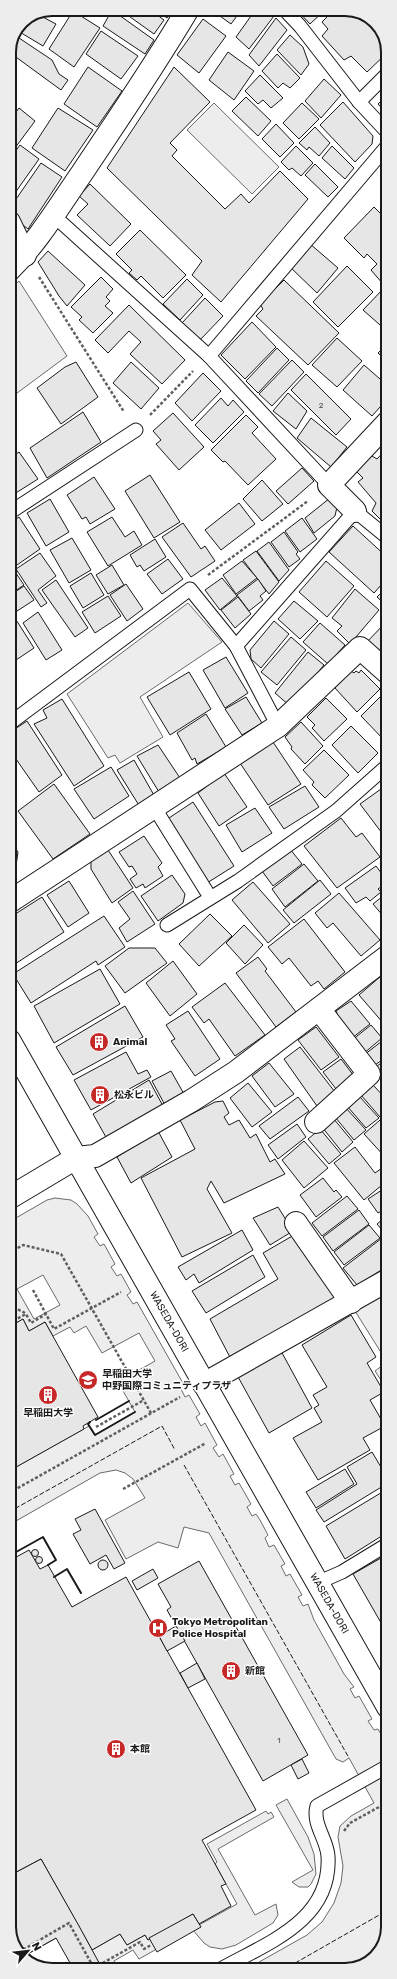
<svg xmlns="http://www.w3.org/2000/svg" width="397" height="1979" viewBox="0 0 397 1979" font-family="Rubik,'Noto Sans JP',sans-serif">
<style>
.built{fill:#ededed;stroke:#6a6a6a;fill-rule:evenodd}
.building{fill:#e6e6e6;stroke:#1a1a1a}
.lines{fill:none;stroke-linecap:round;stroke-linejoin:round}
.service-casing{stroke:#1a1a1a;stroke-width:15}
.minor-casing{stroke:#1a1a1a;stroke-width:24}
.tertiary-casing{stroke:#1a1a1a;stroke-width:24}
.primary-casing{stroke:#1a1a1a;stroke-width:24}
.path{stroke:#5f5f5f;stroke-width:2.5;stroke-dasharray:3 2;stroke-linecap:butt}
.service{stroke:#fff;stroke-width:13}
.minor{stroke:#fff;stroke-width:22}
.tertiary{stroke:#fff;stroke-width:22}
.primary{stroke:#fff;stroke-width:22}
.fence{stroke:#1a1a1a;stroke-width:1;stroke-dasharray:5 2;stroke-linecap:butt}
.wall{stroke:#1a1a1a;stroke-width:2}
.labels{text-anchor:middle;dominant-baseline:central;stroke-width:3;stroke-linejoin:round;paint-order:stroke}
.number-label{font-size:8px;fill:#4d4d4d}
.poi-label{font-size:10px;font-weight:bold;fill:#1a1a1a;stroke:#fff;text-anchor:start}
.street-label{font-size:10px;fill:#1a1a1a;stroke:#fff}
.rim{fill:none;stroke:#1a1a1a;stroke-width:2}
</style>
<rect width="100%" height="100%" fill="#fff"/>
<!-- built -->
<g class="built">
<polygon points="214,103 279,167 252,194 187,130"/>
<polygon points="19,281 67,356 9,399 9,290"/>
<polygon points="188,603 222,642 140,697 163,737 120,763 115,755 108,758 67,694"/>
<path d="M 55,1198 L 71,1200 L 77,1204 L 88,1216 L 98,1234 L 94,1237 L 100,1246 L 104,1244 L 115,1264 L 111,1267 L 117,1276 L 121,1274 L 131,1292 L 127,1295 L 133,1304 L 137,1302 L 184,1385 L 180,1387 L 185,1397 L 189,1395 L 200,1414 L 196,1417 L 201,1426 L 205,1423 L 217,1445 L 213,1448 L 219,1457 L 223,1454 L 234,1474 L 230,1476 L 235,1485 L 239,1483 L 251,1504 L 247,1507 L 252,1516 L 256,1514 L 260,1520 L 268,1535 L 265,1538 L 269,1547 L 274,1545 L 285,1564 L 281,1566 L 286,1576 L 290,1574 L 302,1595 L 298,1597 L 303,1606 L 308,1604 L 314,1620 L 344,1674 L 354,1687 L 350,1689 L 355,1698 L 359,1696 L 372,1719 L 368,1721 L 374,1730 L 378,1729 L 388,1747 L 388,1927 L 379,1951 L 346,1970 L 245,1970 L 307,1935 L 322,1922 L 334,1903 L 341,1883 L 343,1866 L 338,1837 L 340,1826 L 351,1816 L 374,1803 L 349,1758 L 343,1762 L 336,1759 L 209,1533 L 184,1527 L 178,1548 L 158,1542 L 126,1559 L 105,1520 L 145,1498 L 133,1479 L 125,1473 L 116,1470 L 100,1473 L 9,1525 L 9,1471 L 89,1426 L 95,1435 L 135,1412 L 118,1382 L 155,1361 L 139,1333 L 102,1353 L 86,1326 L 74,1333 L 70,1327 L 53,1336 L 45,1322 L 29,1331 L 23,1319 L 9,1327 L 9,1222 L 47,1200 ZM 43,1275 L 60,1305 L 34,1319 L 17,1289 Z"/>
<polygon points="388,1290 388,1391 375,1371 387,1362 355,1311"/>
<polygon points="287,1799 308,1837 314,1854 316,1874 311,1884 308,1887 299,1887 292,1882 313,1870 276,1805"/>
<polygon points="266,1811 268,1814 271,1812 274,1817 218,1849 255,1915 276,1904 278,1915 273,1923 236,1945 222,1949 210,1947 204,1943 192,1929 139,1959 133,1950 114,1961 118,1970 88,1970 67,1932 28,1954 33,1963 22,1957 9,1932 9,1894 13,1892 36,1933 71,1913 92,1950 120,1934 127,1945 145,1935 148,1940 193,1914 199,1925 237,1904 215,1864 217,1862 207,1844"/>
</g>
<!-- building -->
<g class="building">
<polygon points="82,9 98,9 93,16"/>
<polygon points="119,9 149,9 164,20 154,34"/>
<polygon points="155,9 172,9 167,18"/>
<polygon points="210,9 242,9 231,24"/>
<polygon points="256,9 264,9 274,16 249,49 236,37"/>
<polygon points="296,9 326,9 310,24"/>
<polygon points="335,9 350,9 375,22 388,47 388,52 367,72 351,56 344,60 322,36 328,29 322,22"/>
<polygon points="112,10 154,40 145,54 103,26"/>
<polygon points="73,11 100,28 74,67 49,49"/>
<polygon points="39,15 56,24 43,46 18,31 22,22"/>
<polygon points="276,18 287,30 259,66 249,55"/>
<polygon points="203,19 226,36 199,73 177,55"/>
<polygon points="101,31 138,56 121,79 86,54"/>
<polygon points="290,35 303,47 309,64 301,75 277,50"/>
<polygon points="16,36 52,60 59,74 68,80 61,90 9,52"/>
<polygon points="228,52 254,71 234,100 209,80"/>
<polygon points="277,54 300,78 290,88 283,83 278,88 262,71"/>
<polygon points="88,67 122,91 97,127 64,104"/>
<polygon points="174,67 210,102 170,143 177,150 172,156 225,209 241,194 249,203 280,171 308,199 221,302 192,275 202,261 107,168"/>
<polygon points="260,75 283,98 271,108 263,100 258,104 245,91"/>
<polygon points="324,79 341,95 321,118 305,101"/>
<polygon points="388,94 388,115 378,104"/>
<polygon points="246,97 271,121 258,136 232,111"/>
<polygon points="343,102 373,136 372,144 355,162 320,125"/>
<polygon points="302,103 319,119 299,139 283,123"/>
<polygon points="9,104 16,110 10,117 9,116"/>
<polygon points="19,108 35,121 9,156 9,122"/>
<polygon points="58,108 93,130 65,171 32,148"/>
<polygon points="276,124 294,143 280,157 262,139"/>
<polygon points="315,127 330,143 319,156 309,147 307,150 299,143"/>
<polygon points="20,145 39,159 10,200 9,160"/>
<polygon points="296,146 313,163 301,176 292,168 289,170 281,162"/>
<polygon points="332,146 354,168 345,179 322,158"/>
<polygon points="41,163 62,177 28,229 19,222 12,205"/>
<polygon points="315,164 338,187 328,197 305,175"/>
<polygon points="90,184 131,224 110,246 77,215 88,204 79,196"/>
<polygon points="374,207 388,221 388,279 383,284 371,270 377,264 367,254 364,258 344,238"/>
<polygon points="140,230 186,275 163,298 141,276 137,280 129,273 132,270 116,254"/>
<polygon points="309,243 338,268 317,293 289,266"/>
<polygon points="48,251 85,285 67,306 59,296 38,262"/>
<polygon points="347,266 373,292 338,327 313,302"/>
<polygon points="101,277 113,289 106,297 110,301 105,306 113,313 93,333 79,320 82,317 71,307"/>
<polygon points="187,279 203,295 180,320 163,304"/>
<polygon points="284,280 339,333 308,365 256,316 263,309 260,304"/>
<polygon points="384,288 388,292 388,332 363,310"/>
<polygon points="205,298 223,316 199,341 182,323"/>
<polygon points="129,305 185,360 162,384 130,354 141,342 129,331 108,353 95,340"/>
<polygon points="252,322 276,347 245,379 221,355"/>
<polygon points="337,338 362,361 337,387 312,365"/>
<polygon points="388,343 388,362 378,353"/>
<polygon points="277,348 289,360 258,393 246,381"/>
<polygon points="292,360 304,372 272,406 259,394"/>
<polygon points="76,362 98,397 61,424 37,388 65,367"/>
<polygon points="131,362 159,388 141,409 113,383"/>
<polygon points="364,365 388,386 388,398 372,416 343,390"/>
<polygon points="203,373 221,391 192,421 175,403"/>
<polygon points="306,374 351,419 336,435 291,390"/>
<polygon points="288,393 307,411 296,429 273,411"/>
<polygon points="221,398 228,406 233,400 244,412 213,443 195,425"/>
<polygon points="83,412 101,442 47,478 30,448"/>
<polygon points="173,413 204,447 179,470 156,444 161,440 153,431"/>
<polygon points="246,415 258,427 252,433 276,459 248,485 225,461 223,462 211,450"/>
<polygon points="311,418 347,447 331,467 297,438"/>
<polygon points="9,439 15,448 9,452"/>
<polygon points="388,447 388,515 382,521 372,511 376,503 358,482 363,478 356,471 372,456 377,459"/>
<polygon points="19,452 38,479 11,496 9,494 9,459"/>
<polygon points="302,468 314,481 288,504 276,491"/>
<polygon points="150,475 180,522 154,538 125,491"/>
<polygon points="94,477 115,509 90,524 86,517 82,519 67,495"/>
<polygon points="262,480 283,504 262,521 243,499"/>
<polygon points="330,498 337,507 335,516 314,533 305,518"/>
<polygon points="50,499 69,532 46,546 27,513"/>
<polygon points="239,503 255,524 221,550 205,530"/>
<polygon points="19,517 40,549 17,565 9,553 9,524"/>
<polygon points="112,517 125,537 134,531 142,545 108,566 87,532"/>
<polygon points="302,518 317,539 300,552 285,531"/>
<polygon points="183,523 201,549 205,546 215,561 191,577 162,537"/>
<polygon points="353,526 388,558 388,577 374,593 329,552"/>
<polygon points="284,532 298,552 296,554 300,559 289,567 271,542"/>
<polygon points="72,538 91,570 69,583 50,550"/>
<polygon points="155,539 166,557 144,571 140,565 137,567 130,555"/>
<polygon points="269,542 289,570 279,581 257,551"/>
<polygon points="256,551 279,582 269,594 243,560"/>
<polygon points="40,553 56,576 38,590 47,603 41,607 16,569"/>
<polygon points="168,559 183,579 162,594 147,574"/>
<polygon points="242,561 257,578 236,594 223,575"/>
<polygon points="326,561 354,586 327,617 299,592"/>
<polygon points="9,563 24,585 12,593 9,588"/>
<polygon points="112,565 124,585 108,594 96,575"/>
<polygon points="91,573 104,595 83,608 70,586"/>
<polygon points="222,578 237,596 220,610 205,590"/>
<polygon points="258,579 266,591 260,596 263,600 249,611 237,595"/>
<polygon points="56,580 88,628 75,637 42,590"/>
<polygon points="126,584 143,609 127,621 110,595"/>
<polygon points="24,586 34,600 11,615 9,596"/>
<polygon points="388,586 388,607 377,597"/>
<polygon points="355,589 379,610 350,644 337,631 342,626 332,618"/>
<polygon points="108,596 121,616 95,633 82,612"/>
<polygon points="238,597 251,614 235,628 221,610"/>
<polygon points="294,601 318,621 300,639 278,619"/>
<polygon points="38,612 62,650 46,660 23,623"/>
<polygon points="13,615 34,648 16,660 9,649 9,618"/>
<polygon points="388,620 388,650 379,659 364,645"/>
<polygon points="274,621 289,634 261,668 251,659 250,650"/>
<polygon points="320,623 345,645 328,664 303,642"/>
<polygon points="291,637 306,650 277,685 261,672"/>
<polygon points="308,652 324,665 290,706 275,693"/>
<polygon points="226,657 248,693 225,708 203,670"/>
<polygon points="361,670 380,689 357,712 335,688 351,671 354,673 356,671 359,673"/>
<polygon points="189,672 211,709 170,735 147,697"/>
<polygon points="383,694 388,699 388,740 386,742 361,716"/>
<polygon points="9,695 16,705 9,709"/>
<polygon points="246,697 262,723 242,735 225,709"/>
<polygon points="326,698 347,719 324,741 312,728 315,725 307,717"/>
<polygon points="62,699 104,766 74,786 34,724 47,718 43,710"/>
<polygon points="206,714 226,747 197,764 195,758 192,760 177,733"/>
<polygon points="27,721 62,775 39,792 9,749 9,733"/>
<polygon points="301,722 323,746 305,764 291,749 292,747 285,737"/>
<polygon points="351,726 378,753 358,773 332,745"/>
<polygon points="273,742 301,784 268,805 240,763"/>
<polygon points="158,745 180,778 159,792 137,756"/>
<polygon points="324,750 349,775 325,798 312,785 314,782 303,770"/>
<polygon points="134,760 155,797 140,807 117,770"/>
<polygon points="111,767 129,796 94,819 74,789"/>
<polygon points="224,773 247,807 219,826 198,793"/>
<polygon points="54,784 90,834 53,859 18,811"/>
<polygon points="388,784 388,841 360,804"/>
<polygon points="305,786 319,807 284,829 269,807"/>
<polygon points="193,802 234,866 207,883 166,820"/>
<polygon points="255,808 272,833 242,852 226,825"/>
<polygon points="341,818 356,837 362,833 380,857 337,888 304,846"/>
<polygon points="144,836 162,863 158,867 163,876 145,888 143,884 136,888 130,879 137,874 132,866 129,867 119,852"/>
<polygon points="9,839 18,852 16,866 9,870"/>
<polygon points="290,849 302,864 273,886 262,871"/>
<polygon points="108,850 133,888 112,903 91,869 91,860"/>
<polygon points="388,857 388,874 380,863"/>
<polygon points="304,864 318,881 285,907 272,889"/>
<polygon points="376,866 388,882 378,889 381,892 370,901 366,897 356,903 345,888"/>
<polygon points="172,875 185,894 183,903 158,921 141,896"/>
<polygon points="320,880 331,894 294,923 283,910"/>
<polygon points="69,881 89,913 68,927 47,895"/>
<polygon points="253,882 290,924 268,943 232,900"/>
<polygon points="133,891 155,924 127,942 119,928 130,919 118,902"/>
<polygon points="388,892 388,915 384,917 373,904"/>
<polygon points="339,893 380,940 361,956 333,923 327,928 315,913"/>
<polygon points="42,897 64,932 12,966 9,961 9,918"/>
<polygon points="210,914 232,936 199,966 179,944"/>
<polygon points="104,916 125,947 98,965 96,961 31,1003 13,974"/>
<polygon points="304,919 345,972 324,989 318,981 311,986 289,958 282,964 268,947"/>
<polygon points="244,925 263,945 245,964 226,943"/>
<polygon points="129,948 155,948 167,963 125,993 105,966"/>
<polygon points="258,957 267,969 265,971 296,1012 276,1027 236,973"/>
<polygon points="173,961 197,994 170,1016 146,983"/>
<polygon points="100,969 120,1004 54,1043 34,1006"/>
<polygon points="388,970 388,1020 384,1024 359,995"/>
<polygon points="225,983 265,1035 235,1056 209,1019 204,1023 192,1007"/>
<polygon points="351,1001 370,1024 352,1038 336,1015 337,1013 336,1011"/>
<polygon points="125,1006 143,1037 73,1075 56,1047"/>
<polygon points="188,1011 220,1059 195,1076 171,1041 175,1039 166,1025"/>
<polygon points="371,1025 382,1038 363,1054 352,1040"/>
<polygon points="316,1027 339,1057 321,1070 298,1040"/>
<polygon points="382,1041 388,1048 388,1056 372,1067 364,1055"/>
<polygon points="300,1047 335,1092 317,1106 284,1059"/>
<polygon points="126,1052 138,1074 147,1070 151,1077 91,1110 74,1080"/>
<polygon points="388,1058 388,1079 384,1082 373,1069"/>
<polygon points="341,1059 354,1076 336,1089 323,1072"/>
<polygon points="269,1063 294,1094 275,1107 252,1076"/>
<polygon points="171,1071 184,1094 165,1105 152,1081"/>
<polygon points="149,1080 163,1106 107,1139 93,1114"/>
<polygon points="388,1081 388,1094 382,1086"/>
<polygon points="248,1083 272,1112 252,1127 230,1098"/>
<polygon points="373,1085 388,1101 388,1110 380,1117 361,1095"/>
<polygon points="359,1096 379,1118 366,1128 347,1106"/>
<polygon points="298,1097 309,1111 270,1139 259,1126"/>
<polygon points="223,1101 229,1113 224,1117 229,1125 239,1120 250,1138 256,1134 270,1162 275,1159 285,1174 224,1203 211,1181 207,1189 232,1233 182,1257 141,1178 195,1149 180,1120 215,1102"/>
<polygon points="345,1107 366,1130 354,1140 335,1117"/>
<polygon points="388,1113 388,1156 386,1158 364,1134"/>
<polygon points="333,1118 353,1142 342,1152 322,1127"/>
<polygon points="297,1124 306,1137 278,1159 268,1145"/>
<polygon points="320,1129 341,1154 329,1164 308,1139"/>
<polygon points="158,1131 172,1157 131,1183 117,1157"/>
<polygon points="304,1141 328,1168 304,1188 282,1160"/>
<polygon points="355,1147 375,1173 382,1168 388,1175 388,1180 364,1200 334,1163"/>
<polygon points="323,1178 334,1192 336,1190 342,1197 316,1217 300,1195"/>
<polygon points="388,1186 388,1207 378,1213 368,1199"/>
<polygon points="347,1196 358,1209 322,1236 312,1223"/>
<polygon points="278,1207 293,1231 270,1245 253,1218"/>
<polygon points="359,1210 369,1224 333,1251 323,1237"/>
<polygon points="388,1215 388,1237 377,1224"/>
<polygon points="369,1225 380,1238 344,1265 334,1252"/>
<polygon points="242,1230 253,1250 199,1283 194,1274 186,1280 178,1267"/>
<polygon points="294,1235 338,1297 232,1361 210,1319 278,1279 263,1253"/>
<polygon points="382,1238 388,1246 388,1266 357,1285 343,1268"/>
<polygon points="253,1255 265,1277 206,1313 192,1291"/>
<polygon points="351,1315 376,1357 367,1363 384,1392 370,1400 385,1426 363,1438 370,1450 318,1480 293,1438 322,1422 314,1408 319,1405 313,1395 327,1387 302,1345"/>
<polygon points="23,1319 29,1331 45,1322 98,1417 83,1426 84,1429 9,1471 9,1327"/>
<polygon points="281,1351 312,1408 269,1433 237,1375"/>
<polygon points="388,1447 388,1459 383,1450"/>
<polygon points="372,1452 388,1479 388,1483 324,1522 316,1510 357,1484 347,1467"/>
<polygon points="345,1469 354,1484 316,1508 306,1492"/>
<polygon points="384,1491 388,1498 388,1532 345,1559 326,1526"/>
<polygon points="95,1509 125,1563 114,1569 106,1555 90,1564 73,1534 81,1530 75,1519"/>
<circle cx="35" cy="1553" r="3.5"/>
<polygon points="29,1550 40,1569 48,1565 72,1607 126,1577 256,1810 202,1840 226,1884 221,1886 231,1906 199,1924 193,1914 148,1940 145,1935 127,1945 120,1934 92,1950 41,1859 9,1876 9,1561"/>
<polygon points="388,1554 388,1635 353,1574"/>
<circle cx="39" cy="1560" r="3.5"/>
<circle cx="103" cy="1565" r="5"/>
<polygon points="199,1561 308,1755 263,1781 167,1610 171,1607 158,1584"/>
<polygon points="153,1569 158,1578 137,1590 132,1581"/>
<polygon points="176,1626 185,1641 167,1651 159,1636"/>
<polygon points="197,1663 205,1679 188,1688 180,1673"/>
<polygon points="302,1759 309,1773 298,1779 291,1765"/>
<polygon points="41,1859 79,1926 103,1970 74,1970 56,1938 22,1957 9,1932 9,1876"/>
<polygon points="193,1914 201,1927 157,1952 149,1938"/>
</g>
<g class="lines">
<!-- service casing -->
<g class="service-casing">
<g id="service">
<polyline points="284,9 300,26 359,102 388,133"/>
<polyline points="359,102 388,73"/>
<polyline points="53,215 209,356 329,485"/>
<polyline points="209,356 388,145"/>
<polyline points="9,513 136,430"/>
<polyline points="236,646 355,511 388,538"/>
<polyline points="9,724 190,589 236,646 278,726"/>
<polyline points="154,807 210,897"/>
<polyline points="167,925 238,881 336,811 388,765"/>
<polyline points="317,1583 342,1572 388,1544"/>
<path d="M 219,1970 C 267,1943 332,1921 328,1856 C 327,1839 312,1824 317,1806 L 388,1766"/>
</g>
</g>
<!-- minor casing -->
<g class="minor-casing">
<g id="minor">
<polyline points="9,222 25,255"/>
<path d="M 9,270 C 38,242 59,206 82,173 C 118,119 155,65 188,9"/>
<polyline points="355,511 329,485 388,422"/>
<polyline points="9,902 278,726 360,648 388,673"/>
<polyline points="316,1122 369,1074 319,1009"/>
<polyline points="76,1158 95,1156 191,1101 236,1072 388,956"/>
<polyline points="296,1223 351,1302"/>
<polyline points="204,1384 388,1280"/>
</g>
</g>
<!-- tertiary casing -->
<g class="tertiary-casing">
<polyline id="tertiary" points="9,1198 76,1158"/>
</g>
<!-- primary casing -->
<g class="primary-casing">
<g id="primary">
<path id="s1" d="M 9,1040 L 388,1707"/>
</g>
</g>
<!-- path -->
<g class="path">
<polyline points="39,277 124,412"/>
<polyline points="150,415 193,371"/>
<polyline points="208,575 308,501"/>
<polyline points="9,1253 23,1245 61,1254 151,1413"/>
<polyline points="33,1290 54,1329 121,1292"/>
<polyline points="9,1305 25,1313"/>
<polyline points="9,1323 26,1314 31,1323 46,1314"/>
<polyline points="96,1427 144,1400"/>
<polyline points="123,1489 206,1443"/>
<polyline points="9,1493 180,1397"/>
<polyline points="344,1831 350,1823 388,1802"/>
<polyline points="19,1952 69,1923 95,1970"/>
<polyline points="94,1968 140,1942 144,1949 151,1945"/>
</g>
<!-- service -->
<use href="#service" class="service"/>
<!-- minor -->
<use href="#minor" class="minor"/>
<!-- tertiary -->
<use href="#tertiary" class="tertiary"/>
<!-- primary -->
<use href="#primary" class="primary"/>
<!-- fence -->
<g class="fence">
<polyline points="184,1465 349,1758"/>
<polyline points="9,1512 162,1426 175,1450"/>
<polyline points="380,1813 388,1827"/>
<polyline points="283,1970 388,1910"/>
</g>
<!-- wall -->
<g class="wall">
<polyline points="96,1420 129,1401"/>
<polyline points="90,1422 88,1424 95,1435 135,1412"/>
<polyline points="9,1556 43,1537 56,1560 48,1565"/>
<polyline points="54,1577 67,1569 81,1593"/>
</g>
</g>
<!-- icons -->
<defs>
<g id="building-disc" transform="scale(1)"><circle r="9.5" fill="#c62828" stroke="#fff"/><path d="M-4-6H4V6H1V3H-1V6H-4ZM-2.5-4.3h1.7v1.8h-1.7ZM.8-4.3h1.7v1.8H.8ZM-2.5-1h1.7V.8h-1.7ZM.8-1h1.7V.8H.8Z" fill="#fff"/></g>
<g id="university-disc" transform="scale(1)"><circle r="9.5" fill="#c62828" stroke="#fff"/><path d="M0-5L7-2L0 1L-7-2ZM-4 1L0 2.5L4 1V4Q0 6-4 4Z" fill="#fff"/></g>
<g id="hospital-disc" transform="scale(1)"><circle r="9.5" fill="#c62828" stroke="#fff"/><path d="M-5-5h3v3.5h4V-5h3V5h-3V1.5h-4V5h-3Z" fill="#fff"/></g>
</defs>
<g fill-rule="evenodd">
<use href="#building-disc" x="99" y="1042"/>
<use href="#building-disc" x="100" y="1095"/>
<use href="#university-disc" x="88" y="1380"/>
<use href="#building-disc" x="48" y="1395"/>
<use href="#hospital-disc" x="158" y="1628"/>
<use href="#building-disc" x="231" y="1671"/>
<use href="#building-disc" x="116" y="1749"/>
</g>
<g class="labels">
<!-- number labels -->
<g class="number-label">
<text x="321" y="405">2</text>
<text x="279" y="1740">1</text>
</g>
<!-- poi labels -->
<g class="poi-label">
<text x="113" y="1042">Animal</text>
<text x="114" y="1095">松永ビル</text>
<text x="102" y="1374">早稲田大学<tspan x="102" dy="12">中野国際コミュニティプラザ</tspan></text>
<text x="48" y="1413" text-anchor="middle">早稲田大学</text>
<text x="172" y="1622">Tokyo Metropolitan<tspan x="172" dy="12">Police Hospital</tspan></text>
<text x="245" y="1671">新館</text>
<text x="130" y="1749">本館</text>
</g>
<!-- street labels -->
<g class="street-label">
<text stroke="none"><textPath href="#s1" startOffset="324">WASEDA-DORI</textPath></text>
<text stroke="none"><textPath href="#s1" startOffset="648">WASEDA-DORI</textPath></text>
</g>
</g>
<!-- crop -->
<path d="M0 0H397V1979H0ZM52 16H345A36 36 0 0 1 381 52V1927A36 36 0 0 1 345 1963H52A36 36 0 0 1 16 1927V52A36 36 0 0 1 52 16Z" fill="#ededed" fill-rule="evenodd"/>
<path class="rim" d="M52 16H345A36 36 0 0 1 381 52V1927A36 36 0 0 1 345 1963H52A36 36 0 0 1 16 1927V52A36 36 0 0 1 52 16Z"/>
<!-- north arrow -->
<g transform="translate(28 1951) rotate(62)" stroke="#ffffff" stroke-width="3" paint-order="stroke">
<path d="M0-3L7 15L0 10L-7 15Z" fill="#1a1a1a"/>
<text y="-6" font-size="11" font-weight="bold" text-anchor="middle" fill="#1a1a1a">N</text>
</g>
</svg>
